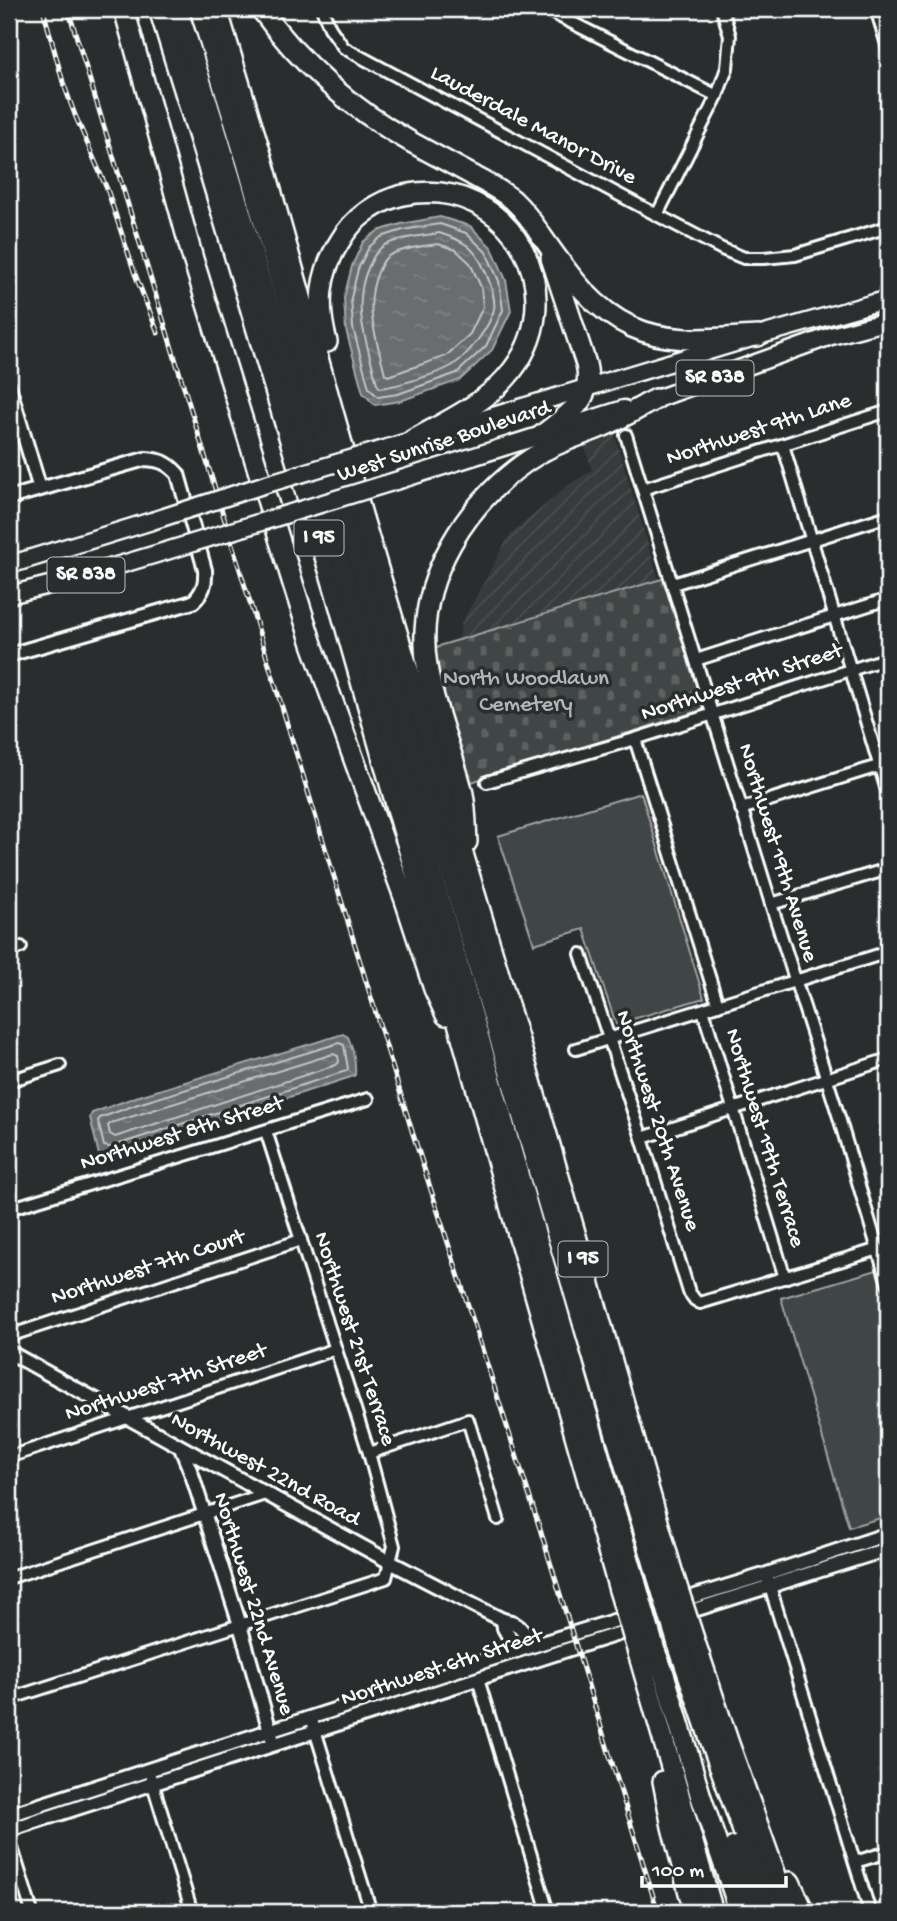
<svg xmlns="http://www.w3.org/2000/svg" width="897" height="1921" viewBox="0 0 897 1921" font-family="'Gochi Hand',sans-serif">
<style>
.industrial{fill:url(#industrial-furrows)}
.grass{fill:#414445;stroke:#a0a2a2;stroke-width:2}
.cemetery{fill:url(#cemetery-stones);stroke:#a0a2a2;stroke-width:2}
.water{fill:url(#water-ripples);stroke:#a6a7a7;stroke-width:2}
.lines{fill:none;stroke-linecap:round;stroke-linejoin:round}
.shore{stroke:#c3c4c5;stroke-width:2}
.minor-casing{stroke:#fff;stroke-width:16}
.tertiary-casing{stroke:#fff;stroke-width:18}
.primary-casing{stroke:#fff;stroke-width:21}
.motorway-casing{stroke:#fff;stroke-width:24}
.minor{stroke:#2a2d2e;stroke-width:10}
.tertiary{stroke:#2a2d2e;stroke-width:12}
.primary{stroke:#2a2d2e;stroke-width:16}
.motorway{stroke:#2a2d2e;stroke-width:19}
.rail-casing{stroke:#fff;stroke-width:5}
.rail{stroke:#2a2d2e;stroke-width:2.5;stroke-dasharray:8;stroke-linecap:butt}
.primary-bridge-casing{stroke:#fff;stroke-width:21;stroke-linecap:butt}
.motorway-bridge-casing{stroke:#fff;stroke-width:24;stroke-linecap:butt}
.primary-bridge{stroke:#2a2d2e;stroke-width:16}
.motorway-bridge{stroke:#2a2d2e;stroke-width:19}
.labels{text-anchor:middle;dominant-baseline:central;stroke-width:7;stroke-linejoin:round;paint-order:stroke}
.shield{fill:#2a2d2e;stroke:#bfc0c0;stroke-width:2}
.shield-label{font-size:21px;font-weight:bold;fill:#fff}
.street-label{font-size:23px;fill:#fff;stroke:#2a2d2e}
.park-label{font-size:23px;fill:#b3b4b5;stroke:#2a2d2e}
</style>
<defs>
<pattern id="industrial-furrows" width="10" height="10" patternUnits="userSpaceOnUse" patternTransform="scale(1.75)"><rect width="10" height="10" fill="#373a3b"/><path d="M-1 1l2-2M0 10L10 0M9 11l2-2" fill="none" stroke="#4b4e4f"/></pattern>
<pattern id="cemetery-stones" width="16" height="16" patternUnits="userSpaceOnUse" patternTransform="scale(1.75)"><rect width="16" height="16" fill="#414445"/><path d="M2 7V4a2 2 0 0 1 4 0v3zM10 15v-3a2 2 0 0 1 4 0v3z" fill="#5e6061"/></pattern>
<pattern id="water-ripples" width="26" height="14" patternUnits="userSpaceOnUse" patternTransform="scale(1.75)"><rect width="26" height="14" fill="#6a6c6d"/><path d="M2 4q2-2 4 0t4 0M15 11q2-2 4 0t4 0" fill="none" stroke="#808283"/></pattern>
</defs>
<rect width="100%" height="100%" fill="#2a2d2e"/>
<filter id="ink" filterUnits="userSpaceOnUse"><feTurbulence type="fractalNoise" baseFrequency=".0143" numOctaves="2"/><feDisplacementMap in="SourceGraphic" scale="14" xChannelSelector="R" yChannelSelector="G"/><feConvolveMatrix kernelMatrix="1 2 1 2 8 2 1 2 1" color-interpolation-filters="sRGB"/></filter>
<g filter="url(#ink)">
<!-- industrial -->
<polygon class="industrial" points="614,433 659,580 459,640 461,624 509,536 567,486 592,470 584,444"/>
<!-- grass -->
<g class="grass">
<polygon points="641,793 704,998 616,1024 584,929 534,944 498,836"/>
<polygon points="877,1270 888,1308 888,1516 849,1527 781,1298"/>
</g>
<!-- cemetery -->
<polygon class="cemetery" points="665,578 705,709 468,783 438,674 434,650 442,645"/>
<!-- water -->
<g class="water">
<polygon points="440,217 470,226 492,248 506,280 511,311 492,350 460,380 400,401 375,405 363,393 346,330 344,298 352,266 363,242 378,231 401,224"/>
<path d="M 343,1034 L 348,1037 C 353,1049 356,1062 355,1075 L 351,1077 L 112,1154 L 102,1157 L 99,1155 L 90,1117 L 92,1113 L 136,1097 Z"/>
</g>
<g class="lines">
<!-- shore -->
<g class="shore">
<polygon points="440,224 466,233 486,252 499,281 503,310 486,346 457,373 398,394 378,397 369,388 353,328 351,298 358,269 369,247 381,237 403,230"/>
<path d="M 439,233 C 465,241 475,247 486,273 C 490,283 496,298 494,309 C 490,327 468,355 453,365 C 441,373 394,387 380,388 L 377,384 C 368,344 350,306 369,266 C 373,258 376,250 385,245 C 401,237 422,236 439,233 Z"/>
<path d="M 438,244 L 456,250 L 470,263 L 481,287 L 483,307 L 470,334 L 446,356 L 388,376 L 385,374 C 377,339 363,307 378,272 C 381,266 383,258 390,255 C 404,248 423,246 438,244 Z"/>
<polygon points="339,1043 344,1045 348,1069 346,1071 110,1147 104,1146 98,1121 100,1118 138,1104"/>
<polygon points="333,1054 338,1056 339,1062 336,1065 115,1137 110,1134 108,1126 111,1123"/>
</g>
<!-- minor casing -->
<g class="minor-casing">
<g id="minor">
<polyline points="322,9 330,28 344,48 657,215 722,249 744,258 764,258 795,255 888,227"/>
<polyline points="545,9 717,96"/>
<polyline points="876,9 888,48"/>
<polyline points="657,215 717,96 727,68 730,36 722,9"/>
<polyline points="626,435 771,904 838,1114 888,1284"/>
<polyline points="783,445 888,794"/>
<polyline points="643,489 888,411"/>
<polyline points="673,584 888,516"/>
<polyline points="696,660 888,599"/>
<polyline points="635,739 718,1005"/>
<polyline points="487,782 635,739 888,658"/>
<polyline points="741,809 888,763"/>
<polyline points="771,904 888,869"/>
<polyline points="9,951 21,947"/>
<polyline points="581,954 642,1138 689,1292 695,1300 700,1303 879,1249"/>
<polyline points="703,1010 785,1278"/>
<polyline points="576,1049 888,952"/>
<polyline points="9,1081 60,1065"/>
<polyline points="642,1138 888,1059"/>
<polyline points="9,1209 368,1099"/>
<polyline points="9,1336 301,1240"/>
<polyline points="369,1453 468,1420 498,1519"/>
<polyline points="9,1457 336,1349"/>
<polyline points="9,1578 265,1494"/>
<polyline points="768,1580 870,1912"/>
<polyline points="478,1679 548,1912"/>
<polyline points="9,1699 386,1578 394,1546 369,1453 266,1131"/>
<polyline points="311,1717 371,1912"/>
<polyline points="151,1778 192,1912"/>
<polyline points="9,1838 32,1912"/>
<polyline points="855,1862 888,1852"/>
</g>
</g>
<!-- tertiary casing -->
<g class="tertiary-casing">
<g id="tertiary">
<polyline points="9,386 40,489"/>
<path d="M 9,498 L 145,459 C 160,460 167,462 178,474 L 205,570 C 206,584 203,592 193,602 L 9,655"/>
<polyline points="9,1352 390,1562 475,1606 503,1620 512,1622 519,1627 535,1645"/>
<polyline points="181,1448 192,1475 240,1625 272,1738"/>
<polyline points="503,1620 504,1628 517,1651"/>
<polyline points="9,1815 535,1645 767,1574 888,1534"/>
<polyline points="9,1830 570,1649 888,1549"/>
</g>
</g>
<!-- primary casing -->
<g class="primary-casing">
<g id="primary">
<polyline points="645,403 831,336 888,321"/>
<polyline points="394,446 758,336 888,299"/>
<polyline points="402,479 624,409"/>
<polyline points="9,565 152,521"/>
<polyline points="9,595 69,580 163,552"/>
</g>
</g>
<!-- motorway casing -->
<g class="motorway-casing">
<g id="motorway">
<polyline points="124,9 193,259 294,587 312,644 405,900 434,989 446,1015"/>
<polyline points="159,9 202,147 335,590 619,1590"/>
<path d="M 177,9 C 225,152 265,298 308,443 C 420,823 526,1204 636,1584"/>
<polyline points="200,9 247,163 348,522 658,1578"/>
<polyline points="217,9 262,158 362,515 549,1142 673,1574"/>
<path d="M 261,9 C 300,64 352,109 411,142 C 431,153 452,164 472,175 C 486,183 501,190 513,200 C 525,211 534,224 543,238 C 568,273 591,308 632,327 C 671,345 716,338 758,336"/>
<path d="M 327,342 C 317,305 319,274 340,241 C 353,218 377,201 403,195 C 511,173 579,298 505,379 C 480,406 445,422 413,440"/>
<path d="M 542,435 C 567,415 595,400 586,364 L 551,258"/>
<path d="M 467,842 C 466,826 466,809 463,794 C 453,751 434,710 427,666 C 413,581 469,495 540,453 C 559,442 580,436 599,428 C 619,420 637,409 656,399"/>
<polyline points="694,1639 728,1741 789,1912"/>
<polyline points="678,1644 711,1742 772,1912"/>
<polyline points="655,1651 664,1674 701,1797 740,1912"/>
<polyline points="639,1656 713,1912"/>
<polyline points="663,1781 672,1827 694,1912"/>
<polyline points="734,1847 756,1912"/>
<polyline points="790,1882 804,1912"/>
</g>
</g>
<!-- minor -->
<use href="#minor" class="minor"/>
<!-- tertiary -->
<use href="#tertiary" class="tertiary"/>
<!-- primary -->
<use href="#primary" class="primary"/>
<!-- motorway -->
<use href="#motorway" class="motorway"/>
<!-- rail casing -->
<g class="rail-casing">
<g id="rail">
<polyline points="43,9 63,82 75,115 107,189 135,274 158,333"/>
<polyline points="68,9 412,1131 540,1529 658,1912"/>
</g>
</g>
<!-- rail -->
<use href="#rail" class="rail"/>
<!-- primary-bridge casing -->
<g class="primary-bridge-casing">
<g id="primary-bridge">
<polyline points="152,521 263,485 394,446"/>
<polyline points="163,552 402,479"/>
</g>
</g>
<!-- motorway-bridge casing -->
<g class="motorway-bridge-casing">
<g id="motorway-bridge">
<polyline points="673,1574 694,1639"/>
<polyline points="658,1578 678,1644"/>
<polyline points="636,1584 655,1651"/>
<polyline points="619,1590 639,1656"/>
</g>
</g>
<!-- primary-bridge -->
<use href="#primary-bridge" class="primary-bridge"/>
<!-- motorway-bridge -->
<use href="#motorway-bridge" class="motorway-bridge"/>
</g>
</g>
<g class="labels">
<!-- shield labels -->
<g class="shield">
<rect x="676.5" y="360.5" width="77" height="35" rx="5"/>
<rect x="294.5" y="520.5" width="49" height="35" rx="5"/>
<rect x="47.5" y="557.5" width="77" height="35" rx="5"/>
<rect x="558.5" y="1241.5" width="49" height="35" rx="5"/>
</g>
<g class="shield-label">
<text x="715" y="378">SR 838</text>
<text x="319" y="538">I 95</text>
<text x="86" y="575">SR 838</text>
<text x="583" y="1259">I 95</text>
</g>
<!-- street labels -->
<g class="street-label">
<text transform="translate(533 126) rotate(28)">Lauderdale Manor Drive</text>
<text transform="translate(759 430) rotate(-18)">Northwest 9th Lane</text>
<text transform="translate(444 442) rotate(-18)">West Sunrise Boulevard</text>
<text transform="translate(742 683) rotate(-18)">Northwest 9th Street</text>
<text transform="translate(777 853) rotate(73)">Northwest 19th Avenue</text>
<text transform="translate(657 1121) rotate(72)">Northwest 20th Avenue</text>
<text transform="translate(182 1134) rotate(-17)">Northwest 8th Street</text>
<text transform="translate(764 1138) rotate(73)">Northwest 19th Terrace</text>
<text transform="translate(148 1268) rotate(-18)">Northwest 7th Court</text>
<text transform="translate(354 1339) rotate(72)">Northwest 21st Terrace</text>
<text transform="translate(166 1383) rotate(-18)">Northwest 7th Street</text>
<text transform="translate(265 1470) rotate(29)">Northwest 22nd Road</text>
<text transform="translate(253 1604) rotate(73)">Northwest 22nd Avenue</text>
<text transform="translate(442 1668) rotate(-18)">Northwest 6th Street</text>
</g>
<!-- park labels -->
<g class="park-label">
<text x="526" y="679">North Woodlawn<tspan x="526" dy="26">Cemetery</tspan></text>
</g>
</g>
<!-- margin -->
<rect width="897" height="1921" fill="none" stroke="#2a2d2e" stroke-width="35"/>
<rect x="18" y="18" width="862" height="1886" fill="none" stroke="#fff" stroke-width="2.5" filter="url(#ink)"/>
<!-- scale -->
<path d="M642 1876v10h144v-10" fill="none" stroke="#ffffff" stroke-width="3.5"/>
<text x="652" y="1876" font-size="21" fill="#ffffff" stroke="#2a2d2e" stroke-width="5" paint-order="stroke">100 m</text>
</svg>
